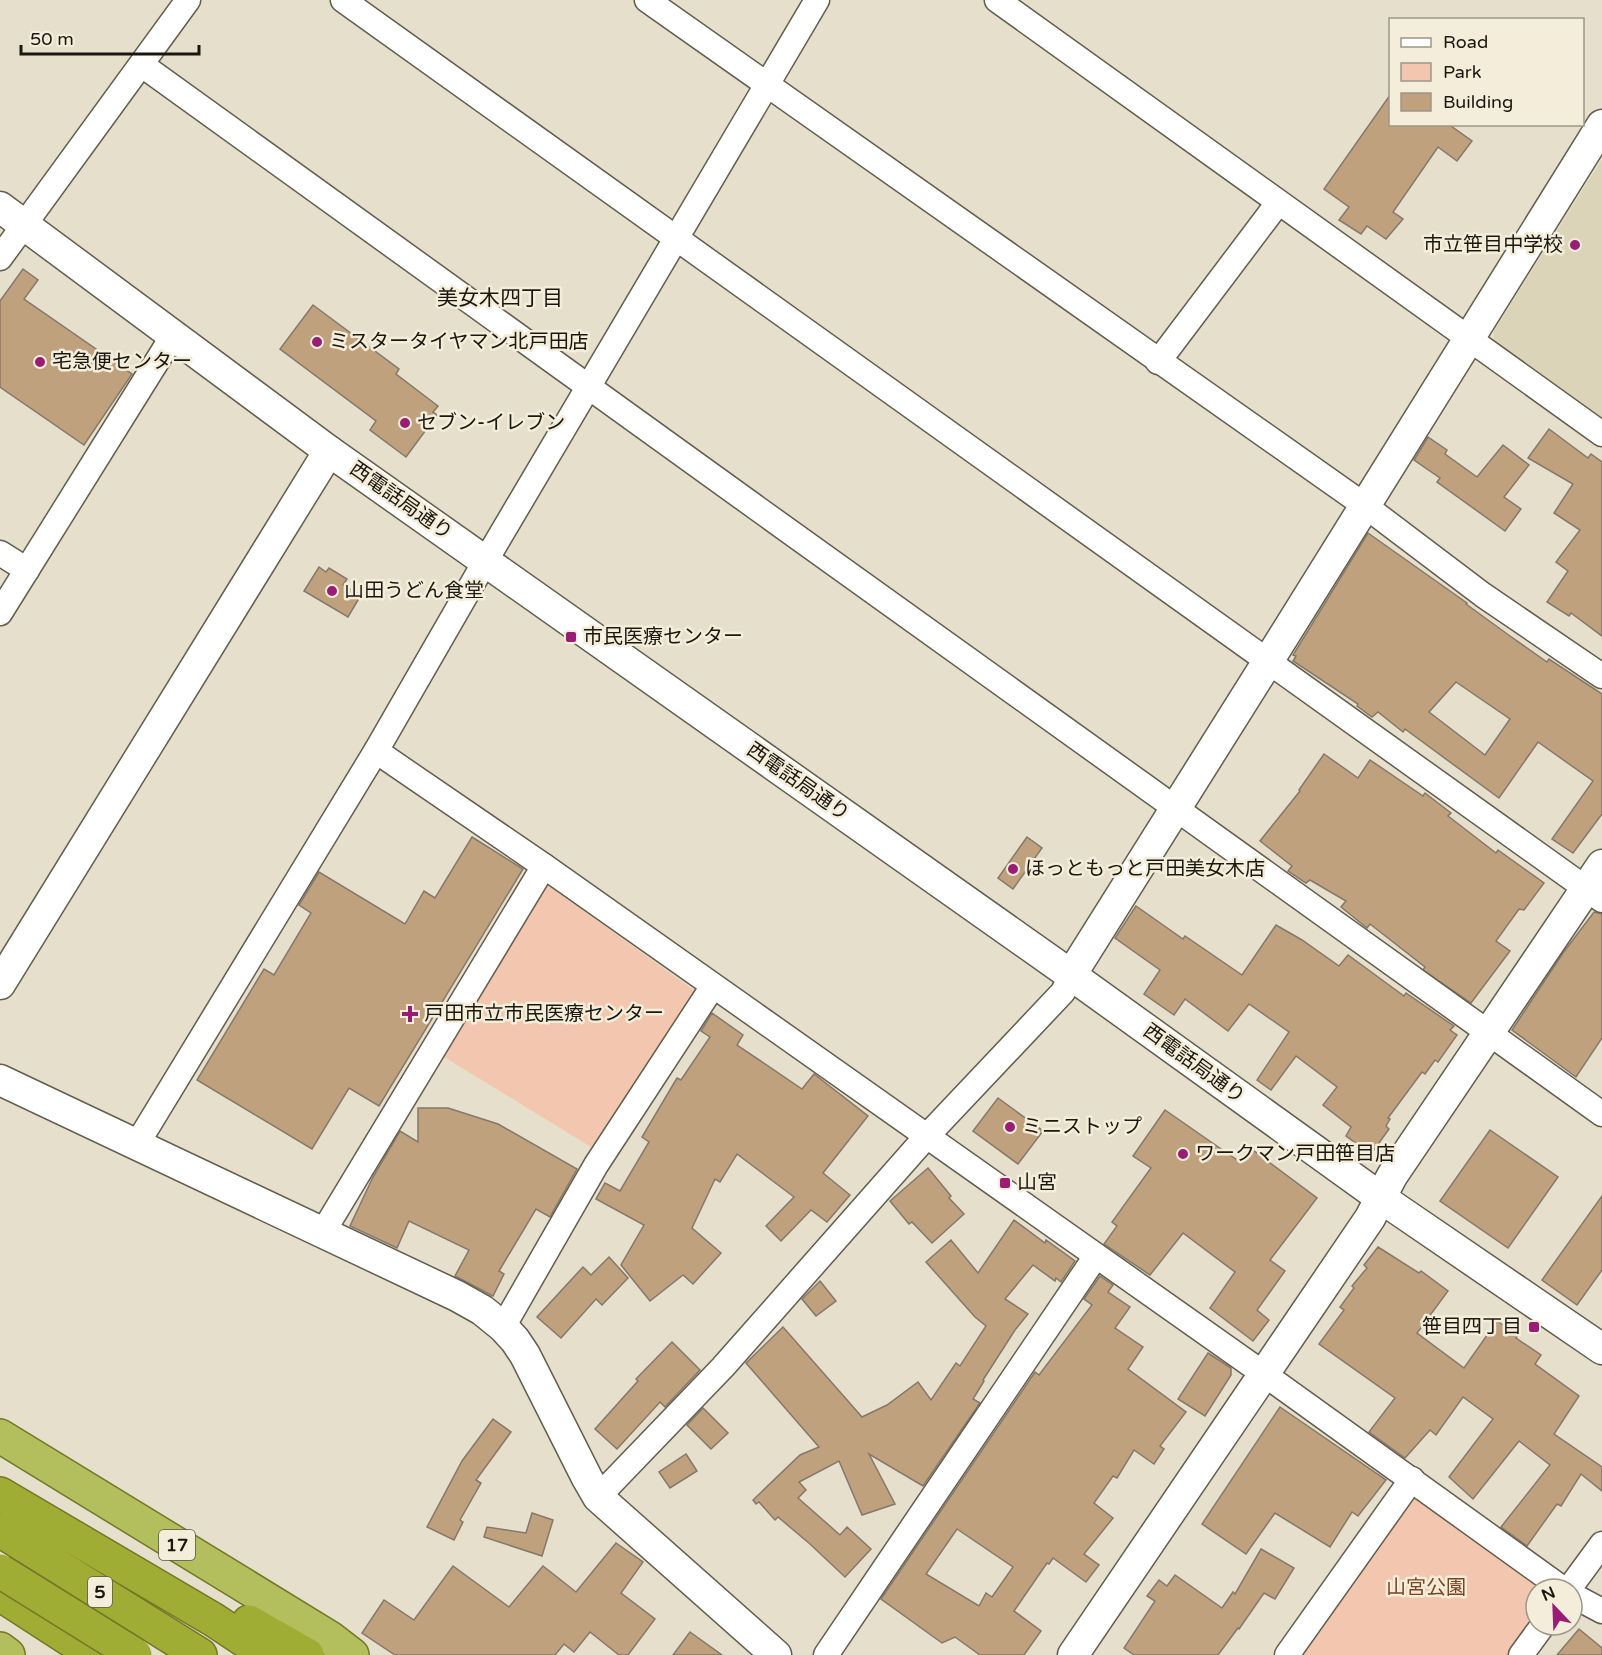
<svg xmlns="http://www.w3.org/2000/svg" width="1602" height="1655" viewBox="0 0 1602 1655" font-family="'Varela Round','Noto Sans JP',sans-serif">
<style>
.built{fill:#dcd4b9}
.green{fill:#f3c6af}
.building{fill:#c0a17d;stroke:#85786a;stroke-width:1.5;fill-rule:evenodd}
.lines{fill:none;stroke-linecap:round;stroke-linejoin:round}
.minor-casing{stroke:#625d4c;stroke-width:27}
.tertiary-casing{stroke:#625d4c;stroke-width:33}
.trunk-casing{stroke:#717827;stroke-width:36}
.motorway-casing{stroke:#717827;stroke-width:36}
.minor{stroke:#fff;stroke-width:24}
.tertiary{stroke:#fff;stroke-width:30}
.trunk{stroke:#b3be5c;stroke-width:33}
.motorway{stroke:#a0ad34;stroke-width:33}
.motorway-bridge-casing{stroke:#717827;stroke-width:36;stroke-linecap:butt}
.motorway-bridge{stroke:#a0ad34;stroke-width:33}
.poi-dot{fill:#991d75;stroke:#f3edd9;stroke-width:2}
.labels{text-anchor:middle;dominant-baseline:central;stroke-width:5;stroke-linejoin:round;paint-order:stroke}
.shield{fill:#f3edd9;stroke:#5a574c;stroke-width:1.5}
.shield-label{font-size:18px;font-weight:bold;fill:#191710}
.poi-label{font-size:20px;fill:#191710;stroke:#f3edd9;text-anchor:start}
.street-label{font-size:20px;fill:#191710;stroke:#f3edd9}
.park-label{font-size:20px;fill:#7d4423;stroke:#f3edd9}
.neighbourhood-label{font-size:21px;fill:#191710;stroke:#f3edd9}
</style>
<rect width="100%" height="100%" fill="#e5dfcc"/>
<!-- built -->
<polygon class="built" points="1602,159 1602,419 1494,342 1494,331"/>
<!-- green -->
<g class="green">
<polygon points="546,884 695,991 591,1147 441,1055"/>
<polygon points="1416,1497 1543,1589 1536,1589 1536,1617 1508,1655 1300,1655 1406,1500"/>
</g>
<!-- building -->
<g class="building">
<polygon points="1390,95 1390,124 1448,124 1472,141 1457,161 1438,147 1393,212 1403,219 1386,239 1367,226 1361,234 1339,220 1349,207 1324,189"/>
<polygon points="23,269 38,280 24,299 132,374 84,445 0,387 0,301"/>
<polygon points="313,305 399,369 396,374 438,406 433,412 437,415 406,457 370,430 376,421 280,349"/>
<polygon points="1549,429 1588,458 1591,454 1602,462 1602,636 1571,613 1569,616 1547,602 1568,571 1556,562 1580,530 1554,513 1573,484 1528,458"/>
<polygon points="1428,437 1447,450 1445,454 1477,477 1503,445 1529,465 1504,497 1521,509 1505,531 1437,482 1440,478 1414,460"/>
<path d="M 1368,533 L 1467,603 L 1466,604 L 1510,636 L 1547,662 L 1549,659 L 1602,694 L 1602,814 L 1573,853 L 1552,839 L 1593,781 L 1538,742 L 1499,798 L 1405,729 L 1403,732 L 1378,712 L 1372,717 L 1357,706 L 1358,704 L 1293,661 L 1296,656 L 1293,655 ZM 1456,682 L 1510,719 L 1485,755 L 1429,712 Z"/>
<polygon points="319,567 326,572 329,568 347,579 343,585 361,595 348,617 304,591"/>
<polygon points="1324,754 1358,778 1370,760 1423,796 1425,793 1451,813 1448,816 1496,853 1498,850 1544,883 1524,910 1519,909 1496,941 1510,951 1471,1003 1423,970 1425,967 1370,924 1367,928 1341,907 1346,901 1310,880 1306,883 1288,871 1292,866 1260,841 1300,791 1299,790"/>
<polygon points="472,837 523,869 379,1106 349,1088 312,1149 197,1080 264,969 274,975 311,913 299,905 319,872 405,924 424,891 435,898"/>
<polygon points="1027,837 1042,848 1013,889 998,878"/>
<polygon points="1136,906 1183,939 1185,936 1242,975 1276,925 1302,940 1339,966 1348,955 1404,996 1406,993 1454,1026 1450,1030 1457,1035 1438,1062 1435,1060 1425,1074 1422,1072 1388,1118 1390,1119 1386,1126 1389,1129 1371,1154 1346,1136 1351,1127 1323,1105 1337,1087 1296,1056 1271,1090 1257,1080 1289,1032 1249,1004 1228,1031 1185,999 1174,1015 1144,994 1160,970 1115,938"/>
<polygon points="1594,912 1602,914 1602,1038 1576,1077 1512,1030 1563,953"/>
<polygon points="712,1013 743,1035 737,1045 802,1089 814,1074 868,1116 823,1173 850,1195 827,1222 811,1210 781,1241 766,1226 794,1197 737,1154 720,1182 715,1179 692,1228 721,1253 693,1284 683,1275 650,1301 621,1265 644,1225 596,1199 605,1183 620,1191 649,1142 642,1137 677,1078 681,1080 710,1037 701,1031"/>
<polygon points="998,1098 1043,1131 1018,1164 973,1131"/>
<polygon points="418,1108 448,1108 498,1124 577,1169 550,1217 536,1209 499,1271 504,1274 493,1296 455,1276 469,1250 409,1221 397,1248 350,1226 373,1177 400,1131 418,1142"/>
<polygon points="1165,1110 1240,1162 1250,1148 1317,1198 1270,1260 1285,1271 1257,1310 1269,1320 1253,1341 1210,1308 1235,1272 1183,1233 1150,1275 1104,1244 1117,1226 1112,1222 1151,1168 1133,1156"/>
<polygon points="1490,1130 1558,1177 1508,1248 1440,1201"/>
<polygon points="928,1168 951,1196 949,1198 964,1214 932,1243 912,1222 909,1224 890,1201"/>
<polygon points="1602,1196 1602,1270 1577,1305 1542,1280"/>
<polygon points="1014,1220 1045,1243 1046,1240 1075,1261 1061,1282 1056,1278 1055,1281 1033,1265 1005,1299 1028,1314 1015,1330 983,1380 984,1381 973,1399 980,1403 923,1486 869,1454 895,1504 862,1515 839,1461 799,1482 806,1490 798,1498 840,1535 847,1527 871,1549 845,1577 810,1544 778,1517 775,1520 759,1502 756,1504 753,1500 800,1455 819,1447 746,1363 783,1327 862,1417 887,1405 918,1382 931,1400 956,1363 960,1366 986,1326 975,1317 926,1262 951,1240 978,1273"/>
<polygon points="1378,1247 1419,1273 1421,1271 1448,1291 1417,1333 1464,1368 1497,1321 1518,1335 1516,1338 1541,1355 1535,1364 1579,1396 1554,1434 1602,1467 1602,1491 1581,1474 1561,1506 1557,1504 1527,1546 1501,1527 1550,1465 1519,1441 1473,1499 1449,1477 1493,1419 1463,1397 1436,1435 1430,1430 1405,1458 1369,1432 1395,1398 1319,1344 1344,1310 1340,1307 1354,1288 1352,1286 1367,1268 1364,1265"/>
<polygon points="609,1257 628,1278 602,1305 596,1299 561,1338 537,1317 583,1267 591,1275"/>
<path d="M 1100,1276 L 1113,1285 L 1108,1292 L 1130,1307 L 1115,1328 L 1143,1347 L 1128,1369 L 1186,1412 L 1160,1446 L 1164,1449 L 1154,1464 L 1134,1450 L 1117,1478 L 1113,1476 L 1094,1503 L 1113,1518 L 1084,1554 L 1099,1565 L 1086,1582 L 1053,1558 L 1049,1564 L 1047,1563 L 1014,1611 L 1041,1631 L 1024,1655 L 980,1655 L 955,1637 L 942,1643 L 881,1599 L 1035,1372 L 1039,1375 L 1092,1305 L 1084,1299 ZM 957,1529 L 1013,1567 L 992,1597 L 986,1593 L 979,1606 L 926,1574 Z"/>
<polygon points="820,1281 836,1301 816,1316 802,1299"/>
<polygon points="672,1342 700,1370 665,1407 660,1402 617,1449 595,1429 638,1381 636,1379"/>
<polygon points="1208,1353 1231,1368 1231,1375 1205,1416 1178,1399"/>
<polygon points="1280,1407 1386,1480 1358,1516 1352,1512 1330,1547 1275,1513 1246,1554 1202,1524"/>
<polygon points="703,1408 728,1433 711,1449 687,1425"/>
<polygon points="493,1419 511,1432 476,1480 481,1483 460,1520 463,1522 454,1540 427,1527 462,1461"/>
<polygon points="686,1454 697,1471 670,1488 659,1472"/>
<polygon points="532,1513 553,1520 542,1556 484,1537 487,1527 526,1533"/>
<polygon points="616,1543 643,1562 621,1593 655,1619 628,1655 619,1655 590,1632 574,1652 564,1644 555,1655 395,1655 362,1633 384,1600 414,1620 453,1566 509,1607 543,1566 576,1592"/>
<polygon points="1261,1549 1294,1568 1275,1599 1264,1593 1239,1629 1238,1628 1218,1655 1134,1655 1124,1648 1155,1601 1147,1596 1159,1580 1167,1586 1175,1575 1222,1608 1233,1592 1235,1594"/>
<polygon points="1579,1629 1602,1648 1602,1655 1557,1655"/>
<polygon points="690,1632 722,1655 673,1655"/>
</g>
<g class="lines">
<!-- minor casing -->
<g class="minor-casing">
<g id="minor">
<polyline points="343,0 1602,900"/>
<polyline points="647,0 1364,505 1483,595 1602,676"/>
<polyline points="997,0 1602,434"/>
<path d="M 142,65 C 629,414 1113,768 1602,1114"/>
<polyline points="0,258 188,0"/>
<polyline points="1158,362 1278,203"/>
<polyline points="0,553 27,570"/>
<polyline points="0,613 174,334"/>
<polyline points="376,751 544,866 1264,1374 1563,1589"/>
<polyline points="137,1144 376,751 486,560 817,0"/>
<polyline points="323,1232 544,866"/>
<polyline points="503,1327 596,1165 713,986"/>
<polyline points="598,1497 723,1367 926,1137 1063,992 1071,975"/>
<polyline points="1569,1589 1602,1544"/>
<polyline points="1572,1595 1602,1611"/>
<polyline points="826,1655 1096,1256"/>
<polyline points="1287,1655 1412,1479"/>
<polyline points="1521,1655 1543,1625"/>
</g>
</g>
<!-- tertiary casing -->
<g class="tertiary-casing">
<g id="tertiary">
<polyline points="0,207 329,451 1071,975 1381,1198 1602,1349"/>
<path d="M 1071,975 C 1250,693 1425,408 1602,125"/>
<polyline points="0,984 329,451"/>
<polyline points="0,1080 457,1296 482,1310 503,1327 515,1340 525,1355 587,1478 598,1497 776,1655"/>
<polyline points="1073,1655 1370,1218 1392,1176 1602,865"/>
</g>
</g>
<!-- trunk casing -->
<g class="trunk-casing">
<g id="trunk">
<polyline points="0,1436 330,1638 352,1655"/>
<polyline points="0,1649 8,1655"/>
</g>
</g>
<!-- motorway casing -->
<g class="motorway-casing">
<g id="motorway">
<polyline points="0,1494 214,1620 267,1655"/>
<polyline points="0,1530 200,1655"/>
<polyline points="0,1594 94,1655"/>
<polyline points="249,1622 307,1655"/>
</g>
</g>
<!-- minor -->
<use href="#minor" class="minor"/>
<!-- tertiary -->
<use href="#tertiary" class="tertiary"/>
<!-- trunk -->
<use href="#trunk" class="trunk"/>
<!-- motorway -->
<use href="#motorway" class="motorway"/>
<!-- motorway-bridge casing -->
<g class="motorway-bridge-casing">
<polyline id="motorway-bridge" points="0,1571 135,1655"/>
</g>
<!-- motorway-bridge -->
<use href="#motorway-bridge" class="motorway-bridge"/>
</g>
<!-- markers -->
<g class="poi-dot">
<circle cx="1575" cy="245" r="6"/>
<circle cx="317" cy="342" r="6"/>
<circle cx="40" cy="362" r="6"/>
<circle cx="405" cy="423" r="6"/>
<circle cx="332" cy="591" r="6"/>
<rect x="565" y="631" width="12" height="12" rx="3"/>
<circle cx="1013" cy="869" r="6"/>
<path d="M407 1005h6v6h6v6h-6v6h-6v-6h-6v-6h6z"/>
<circle cx="1010" cy="1127" r="6"/>
<circle cx="1183" cy="1154" r="6"/>
<rect x="999" y="1177" width="12" height="12" rx="3"/>
<rect x="1528" y="1321" width="12" height="12" rx="3"/>
</g>
<g class="labels">
<!-- shield labels -->
<g class="shield">
<rect x="159" y="1530" width="36" height="30" rx="4.5"/>
<rect x="88" y="1577" width="24" height="30" rx="4.5"/>
</g>
<g class="shield-label">
<text x="177" y="1545">17</text>
<text x="100" y="1592">5</text>
</g>
<!-- poi labels -->
<g class="poi-label">
<text x="1563" y="245" text-anchor="end">市立笹目中学校</text>
<text x="329" y="342">ミスタータイヤマン北戸田店</text>
<text x="52" y="362">宅急便センター</text>
<text x="417" y="423">セブン-イレブン</text>
<text x="344" y="591">山田うどん食堂</text>
<text x="583" y="637">市民医療センター</text>
<text x="1025" y="869">ほっともっと戸田美女木店</text>
<text x="424" y="1014">戸田市立市民医療センター</text>
<text x="1022" y="1127">ミニストップ</text>
<text x="1195" y="1154">ワークマン戸田笹目店</text>
<text x="1017" y="1183">山宮</text>
<text x="1522" y="1327" text-anchor="end">笹目四丁目</text>
</g>
<!-- street labels -->
<g class="street-label">
<text transform="translate(401 501) rotate(35)">西電話局通り</text>
<text transform="translate(798 782) rotate(35)">西電話局通り</text>
<text transform="translate(1194 1064) rotate(36)">西電話局通り</text>
</g>
<!-- park labels -->
<g class="park-label">
<text x="1426" y="1588">山宮公園</text>
</g>
<!-- neighbourhood labels -->
<g class="neighbourhood-label">
<text x="500" y="298">美女木四丁目</text>
</g>
</g>
<!-- legend -->
<rect x="1389" y="18" width="195" height="108" fill="#f3edd9" stroke="#9c9789" stroke-width="1.5"/>
<rect x="1401" y="38" width="30" height="9" fill="#ffffff" stroke="#9c9789" stroke-width="1.5"/>
<text x="1443" y="48" font-size="18" fill="#191710">Road</text>
<rect x="1401" y="63" width="30" height="18" fill="#f3c6af" stroke="#9c9789" stroke-width="1.5"/>
<text x="1443" y="78" font-size="18" fill="#191710">Park</text>
<rect x="1401" y="93" width="30" height="18" fill="#c0a17d" stroke="#9c9789" stroke-width="1.5"/>
<text x="1443" y="108" font-size="18" fill="#191710">Building</text>
<!-- north arrow -->
<g transform="translate(1554 1607) rotate(337)"><circle r="28" fill="#f3edd9" stroke="#9c9789" stroke-width="1.5"/>
<path d="M0-4.5L10 22L0 15L-10 22Z" fill="#991d75"/>
<text y="-9" font-size="16" font-weight="bold" text-anchor="middle" fill="#191710">N</text>
</g>
<!-- scale -->
<path d="M21 45v9h178v-9" fill="none" stroke="#191710" stroke-width="3"/>
<text x="30" y="45" font-size="18" fill="#191710" stroke="#f3edd9" stroke-width="4.5" paint-order="stroke">50 m</text>
</svg>
